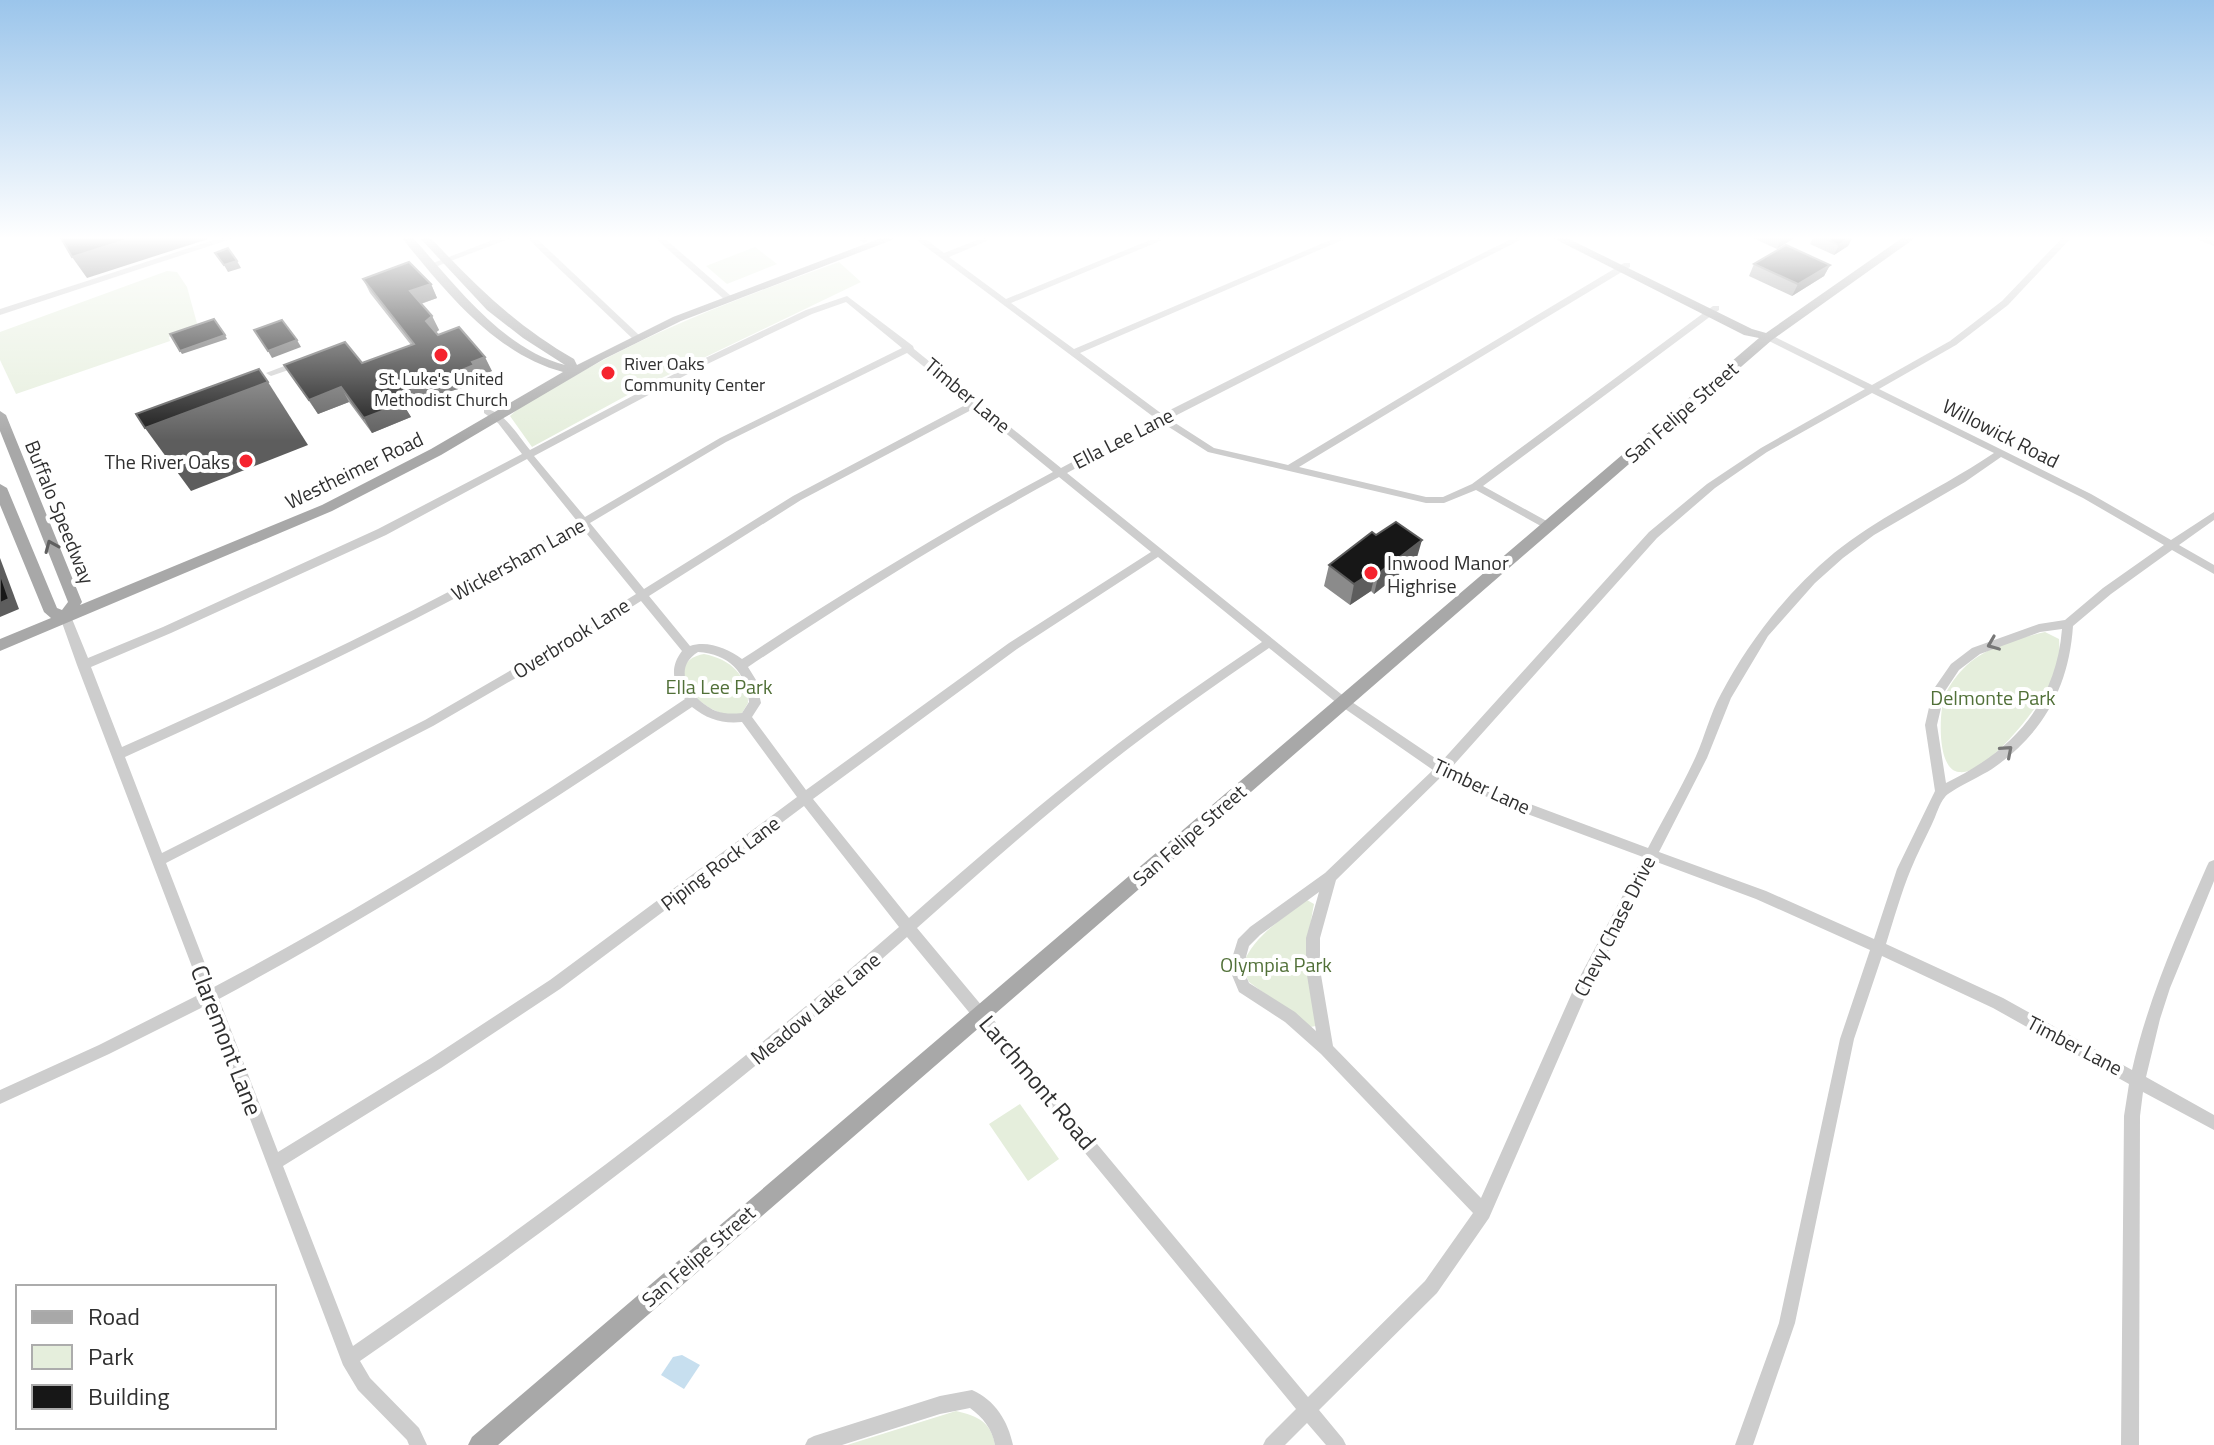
<svg xmlns="http://www.w3.org/2000/svg" width="2214" height="1445" viewBox="0 0 2214 1445" font-family="'Titillium Web',sans-serif">
<style>
.green{fill:#e5eedc}
.water{fill:#c7dfef}
.lines{fill:none;stroke-linecap:round;stroke-linejoin:round}
.minor{fill:#cdcdcd;fill-rule:evenodd}
.major{fill:#a8a8a8;fill-rule:evenodd}
.wall{fill:#8b8b8b}
.shaded-wall{fill:#5d5d5d}
.building{fill:#171717;stroke:#5d5d5d;stroke-width:2}
.oneway{stroke:#606060}
.oneway2{stroke:#777}
.poi-dot{fill:#f5232e;stroke:#fff;stroke-width:3}
.labels{text-anchor:middle;dominant-baseline:central;stroke-width:8;stroke-linejoin:round;paint-order:stroke}
.far-poi-label{font-size:18px;fill:#303030;stroke:#fff;text-anchor:start}
.street-label{font-size:20px;fill:#303030;stroke:#fff}
.poi-label{font-size:20px;fill:#303030;stroke:#fff;text-anchor:end}
.park-label{font-size:20px;fill:#517038;stroke:#fff}
.near-street-label{font-size:24px;fill:#303030;stroke:#fff}
</style>
<rect width="100%" height="100%" fill="#fff"/>
<!-- green -->
<g class="green">
<polygon points="755,247 777,264 727,284 706,266"/>
<path d="M 839,262 L 861,282 L 635,391 L 532,447 L 510,416 C 524,402 545,393 562,383 C 649,331 744,296 839,262 Z"/>
<polygon points="167,271 177,272 187,287 198,327 169,337 170,341 16,394 0,360 0,332"/>
<path d="M 2045,632 L 2059,639 C 2060,654 2059,666 2052,681 C 2041,704 1987,776 1959,772 C 1936,770 1939,710 1945,695 C 1949,686 1956,676 1963,669 C 1984,647 2015,639 2045,632 Z"/>
<path d="M 704,654 C 730,659 748,675 748,703 L 742,713 C 705,725 656,662 704,654 Z"/>
<path d="M 1307,900 L 1314,904 C 1305,950 1307,978 1316,1023 L 1316,1026 L 1310,1027 L 1249,982 L 1242,966 C 1254,935 1282,919 1307,900 Z"/>
<polygon points="1020,1104 1059,1159 1028,1181 989,1124"/>
<path d="M 956,1411 C 978,1416 991,1422 995,1445 L 847,1445 Z"/>
</g>
<!-- water -->
<polygon class="water" points="682,1355 700,1365 684,1389 661,1375 673,1357"/>
<g class="lines">
<!-- minor -->
<g class="minor">
<polygon points="220,238 234,238 0,315 0,309"/>
<polygon points="498,238 511,238 435,267 428,265"/>
<polygon points="527,238 536,238 640,336 640,340 634,340"/>
<polygon points="655,238 664,238 731,296 731,300 725,300"/>
<polygon points="856,238 866,238 868,241 864,243"/>
<path d="M 914,238 L 924,238 L 944,253 L 982,238 L 994,238 L 949,257 L 1006,299 L 1155,238 L 1167,238 L 1011,303 L 1074,349 L 1335,238 L 1347,238 L 1080,353 L 1162,414 L 1513,238 L 1524,238 L 1169,419 L 1214,448 L 1288,465 L 1624,263 L 1630,263 L 1630,267 L 1299,467 L 1426,497 L 1443,497 L 1472,484 L 1713,306 L 1719,306 L 1719,310 L 1483,486 L 1552,524 L 1553,526 L 1548,530 L 1476,490 L 1444,503 L 1426,503 L 1208,452 L 1161,422 L 1067,473 L 1346,698 L 1441,762 L 1649,532 L 1707,484 L 1761,448 L 1865,389 L 1765,339 L 1765,335 L 1771,335 L 1872,385 L 1950,341 L 2002,301 L 2062,238 L 2071,238 L 2008,305 L 1956,345 L 1879,389 L 2091,494 L 2171,540 L 2214,512 L 2214,520 L 2179,545 L 2214,565 L 2214,574 L 2172,550 L 2111,594 L 2073,626 C 2069,687 2043,734 1992,769 C 1983,775 1949,791 1945,797 C 1939,804 1936,816 1932,824 C 1925,839 1917,854 1911,869 C 1901,893 1894,919 1886,944 L 2003,998 L 2132,1070 C 2148,999 2178,932 2207,866 L 2209,862 L 2214,860 L 2214,881 L 2170,988 L 2160,1019 L 2146,1077 L 2214,1115 L 2214,1130 L 2143,1092 L 2140,1116 L 2139,1445 L 2121,1445 L 2124,1116 L 2129,1084 L 1993,1008 L 1882,956 L 1854,1039 L 1795,1323 L 1753,1445 L 1735,1445 L 1779,1323 L 1840,1039 L 1870,950 L 1756,899 L 1654,861 L 1586,995 L 1489,1218 L 1437,1293 L 1319,1410 L 1343,1439 L 1346,1445 L 1326,1445 L 1307,1423 L 1285,1445 L 1263,1445 L 1266,1439 L 1296,1409 L 907,937 C 734,1090 550,1230 360,1361 L 370,1378 L 419,1428 L 427,1445 L 409,1445 L 407,1440 L 358,1390 L 343,1365 L 207,1005 L 109,1054 L 0,1104 L 0,1090 L 99,1045 L 202,993 L 77,665 L 60,617 L 62,614 L 70,614 L 88,658 L 163,627 L 378,529 L 522,454 L 498,423 L 484,413 L 484,409 C 503,409 518,436 530,450 L 695,363 L 806,310 L 847,296 L 913,346 L 914,349 L 1061,468 L 1155,418 ZM 846,302 L 902,348 L 720,438 L 585,517 L 534,456 L 701,367 L 812,314 ZM 907,353 L 969,403 L 793,496 L 644,589 L 590,523 L 726,442 ZM 1872,393 L 1994,453 C 1942,488 1881,515 1834,553 C 1787,592 1749,641 1721,694 C 1710,714 1705,736 1696,756 C 1682,787 1664,817 1648,848 L 1511,797 L 1451,768 L 1657,538 L 1715,488 L 1767,452 ZM 975,408 L 1053,472 C 946,529 843,593 742,659 C 728,649 708,640 690,646 L 649,596 L 801,500 ZM 2001,457 L 2083,498 L 2164,545 L 2103,588 L 2065,620 L 2039,624 L 1972,648 L 1951,664 L 1933,690 L 1925,725 L 1935,791 L 1897,869 L 1874,939 L 1766,891 L 1659,852 L 1707,758 L 1731,698 L 1768,636 L 1815,583 L 1843,558 L 1874,535 L 1965,482 ZM 527,459 L 577,521 C 430,607 277,678 122,747 L 91,667 L 171,633 L 386,535 ZM 1059,477 L 1151,552 L 1009,643 L 806,790 L 752,717 L 761,703 L 756,680 L 748,667 C 850,599 952,535 1059,477 ZM 582,528 L 636,594 L 549,648 L 425,720 L 162,853 L 125,757 C 281,686 435,614 582,528 ZM 1158,557 L 1262,642 C 1206,680 1150,718 1097,760 C 1032,811 970,864 909,918 L 813,799 L 1017,649 ZM 641,601 L 682,651 C 669,668 673,683 685,699 C 532,802 377,901 214,987 L 166,863 L 433,726 L 557,654 ZM 2062,629 C 2056,704 2012,751 1946,783 L 1937,725 L 1945,691 L 1959,670 L 1980,654 L 2040,632 ZM 1269,648 L 1338,704 L 1433,770 L 1325,873 L 1250,927 L 1238,939 L 1229,968 L 1239,992 L 1285,1022 L 1321,1054 L 1473,1213 L 1425,1281 L 1308,1397 L 917,928 C 979,873 1041,818 1106,766 C 1159,724 1214,686 1269,648 ZM 698,652 C 729,654 746,672 749,702 L 742,713 C 732,714 725,714 716,711 C 693,701 669,670 698,652 ZM 692,707 C 707,719 722,724 742,722 L 797,797 L 550,980 L 431,1058 L 278,1152 L 219,999 C 382,911 538,811 692,707 ZM 1443,775 L 1503,805 L 1643,857 L 1575,986 L 1481,1198 L 1333,1046 L 1320,969 L 1320,938 L 1336,880 ZM 804,806 L 899,927 C 726,1078 542,1216 353,1346 L 283,1166 L 441,1068 L 560,989 ZM 1319,892 L 1306,938 L 1306,969 L 1316,1031 L 1295,1012 L 1249,983 L 1243,968 L 1249,946 L 1260,935 Z"/>
<polygon points="2194,238 2207,238 2214,241 2214,246"/>
<polygon points="300,360 305,363 303,365 271,376 266,373"/>
<path d="M 972,1390 C 995,1400 1008,1421 1013,1445 L 995,1445 C 992,1428 983,1418 970,1408 L 940,1414 L 842,1445 L 805,1445 L 808,1439 L 814,1436 L 940,1396 Z"/>
</g>
<!-- major -->
<g class="major">
<path d="M 402,238 L 413,238 C 456,285 501,348 565,365 L 523,338 L 487,310 L 420,238 L 431,238 C 475,286 518,327 574,359 L 577,365 L 673,317 L 881,238 L 897,238 L 681,321 L 604,359 L 441,455 L 332,511 L 0,651 L 0,639 L 51,618 L 44,612 L 0,505 L 0,484 L 7,488 L 57,608 L 62,610 L 68,602 L 0,431 L 0,411 L 6,415 L 82,602 L 80,605 L 322,505 L 431,449 L 563,372 C 495,354 445,291 402,238 Z"/>
<polygon points="1553,238 1567,238 1752,329 1766,333 1902,238 1915,238 1772,340 498,1445 468,1445 472,1437 1759,338 1744,335"/>
</g>
</g>
<!-- wall -->
<g class="wall">
<polygon points="1753,238 1794,238 1777,249"/>
<polygon points="1813,238 1852,238 1848,246 1834,255 1810,244"/>
<polygon points="1754,264 1830,265 1824,276 1792,296 1749,276"/>
<polygon points="363,279 431,284 437,298 421,304 432,316 439,330 436,332 492,371 479,376 481,379 472,383 473,385 451,391 406,409 411,417 372,433 349,402 318,414 284,365 362,363 411,345 370,293"/>
<polygon points="1416,561 1374,594 1371,591 1350,605 1324,586 1329,565"/>
</g>
<!-- shaded-wall -->
<g class="shaded-wall">
<polygon points="132,238 207,238 208,239 87,278 72,257"/>
<polygon points="1782,238 1794,238 1777,249"/>
<polygon points="1849,238 1852,238 1848,246 1834,255 1839,245"/>
<polygon points="237,261 241,268 228,272 224,265"/>
<polygon points="1830,265 1824,276 1792,296 1798,284"/>
<polygon points="431,284 437,298 417,305 410,291"/>
<polygon points="432,316 439,330 433,335 426,321"/>
<polygon points="225,335 227,339 182,354 180,351"/>
<polygon points="297,340 301,347 272,358 268,351"/>
<polygon points="485,357 492,371 479,376 481,379 472,383 473,385 451,391 406,409 411,417 372,433 364,418 397,396 464,369 472,362"/>
<polygon points="268,382 308,445 191,491 145,428"/>
<polygon points="341,387 349,402 318,414 309,400"/>
<polygon points="1422,540 1416,561 1374,594 1379,573"/>
<polygon points="0,558 19,609 0,617"/>
<polygon points="1376,570 1371,591 1350,605 1354,584"/>
</g>
<!-- building -->
<g class="building">
<polygon points="61,238 132,238 72,257"/>
<polygon points="1824,238 1849,238 1839,245"/>
<polygon points="1786,245 1830,265 1798,284 1754,264"/>
<polygon points="228,248 237,261 224,265 215,253"/>
<polygon points="409,262 431,284 410,291 432,316 426,321 438,335 459,327 485,357 472,362 474,365 464,369 466,371 444,377 397,396 403,403 364,418 341,387 309,400 284,365 345,342 362,363 414,344 363,279"/>
<polygon points="214,319 225,335 180,351 170,334"/>
<polygon points="282,320 297,340 268,351 254,330"/>
<polygon points="259,369 268,382 145,428 136,414"/>
<polygon points="1396,522 1422,540 1379,573 1376,570 1354,584 1329,565 1372,532 1376,535"/>
<polygon points="0,573 9,599 0,603"/>
</g>
<!-- one-way arrows -->
<defs><path id="oneway-chevron" d="M-2-3.5L2.5 0L-2 3.5" fill="none" stroke-width="1.6" stroke-linecap="round" stroke-linejoin="round" transform="scale(2)"/></defs>
<use class="oneway" href="#oneway-chevron" transform="translate(51 546) rotate(-113)"/>
<g class="oneway2">
<use href="#oneway-chevron" transform="translate(1993 644) rotate(158)"/>
<use href="#oneway-chevron" transform="translate(2007 751) rotate(-41)"/>
</g>
<!-- sky -->
<linearGradient id="sky" x2="0" y2="1"><stop stop-color="#9bc5eb"/><stop offset="0.54" stop-color="#fff"/><stop offset="1" stop-color="#fff" stop-opacity="0"/></linearGradient>
<rect width="2214" height="441" fill="url(#sky)"/>
<!-- markers -->
<g class="poi-dot">
<circle cx="441" cy="355" r="8"/>
<circle cx="608" cy="373" r="8"/>
<circle cx="246" cy="461" r="8"/>
<circle cx="1371" cy="573" r="8"/>
</g>
<g class="labels">
<!-- far-poi labels -->
<g class="far-poi-label">
<text x="624" y="363">River Oaks<tspan x="624" dy="21">Community Center</tspan></text>
<text x="441" y="378" text-anchor="middle">St. Luke's United<tspan x="441" dy="21">Methodist Church</tspan></text>
</g>
<!-- street labels -->
<g class="street-label">
<text transform="translate(968 395) rotate(40)">Timber Lane</text>
<text transform="translate(1681 412) rotate(-41)">San Felipe Street</text>
<text transform="translate(2001 433) rotate(27)">Willowick Road</text>
<text transform="translate(1123 438) rotate(-27)">Ella Lee Lane</text>
<text transform="translate(354 470) rotate(-26)">Westheimer Road</text>
<text transform="translate(60 512) rotate(68)">Buffalo Speedway</text>
<text transform="translate(518 559) rotate(-29)">Wickersham Lane</text>
<text transform="translate(571 638) rotate(-32)">Overbrook Lane</text>
<text transform="translate(1482 786) rotate(25)">Timber Lane</text>
<text transform="translate(1189 835) rotate(-41)">San Felipe Street</text>
<text transform="translate(720 863) rotate(-37)">Piping Rock Lane</text>
<text transform="translate(1614 926) rotate(-63)">Chevy Chase Drive</text>
<text transform="translate(815 1008) rotate(-40)">Meadow Lake Lane</text>
<text transform="translate(2075 1045) rotate(28)">Timber Lane</text>
<text transform="translate(698 1256) rotate(-41)">San Felipe Street</text>
</g>
<!-- poi labels -->
<g class="poi-label">
<text x="230" y="461">The River Oaks</text>
<text x="1387" y="562" text-anchor="start">Inwood Manor<tspan x="1387" dy="23">Highrise</tspan></text>
</g>
<!-- park labels -->
<g class="park-label">
<text x="719" y="686">Ella Lee Park</text>
<text x="1993" y="697">Delmonte Park</text>
<text x="1276" y="964">Olympia Park</text>
</g>
<!-- near-street labels -->
<g class="near-street-label">
<text transform="translate(227 1040) rotate(69)">Claremont Lane</text>
<text transform="translate(1038 1082) rotate(50)">Larchmont Road</text>
</g>
</g>
<!-- legend -->
<rect x="16" y="1285" width="260" height="144" fill="#ffffff" stroke="#acacac" stroke-width="2"/>
<rect x="32" y="1311" width="40" height="12" fill="#a8a8a8" stroke="#acacac" stroke-width="2"/>
<text x="88" y="1325" font-size="24" fill="#303030">Road</text>
<rect x="32" y="1345" width="40" height="24" fill="#e5eedc" stroke="#acacac" stroke-width="2"/>
<text x="88" y="1365" font-size="24" fill="#303030">Park</text>
<rect x="32" y="1385" width="40" height="24" fill="#171717" stroke="#acacac" stroke-width="2"/>
<text x="88" y="1405" font-size="24" fill="#303030">Building</text>
</svg>
